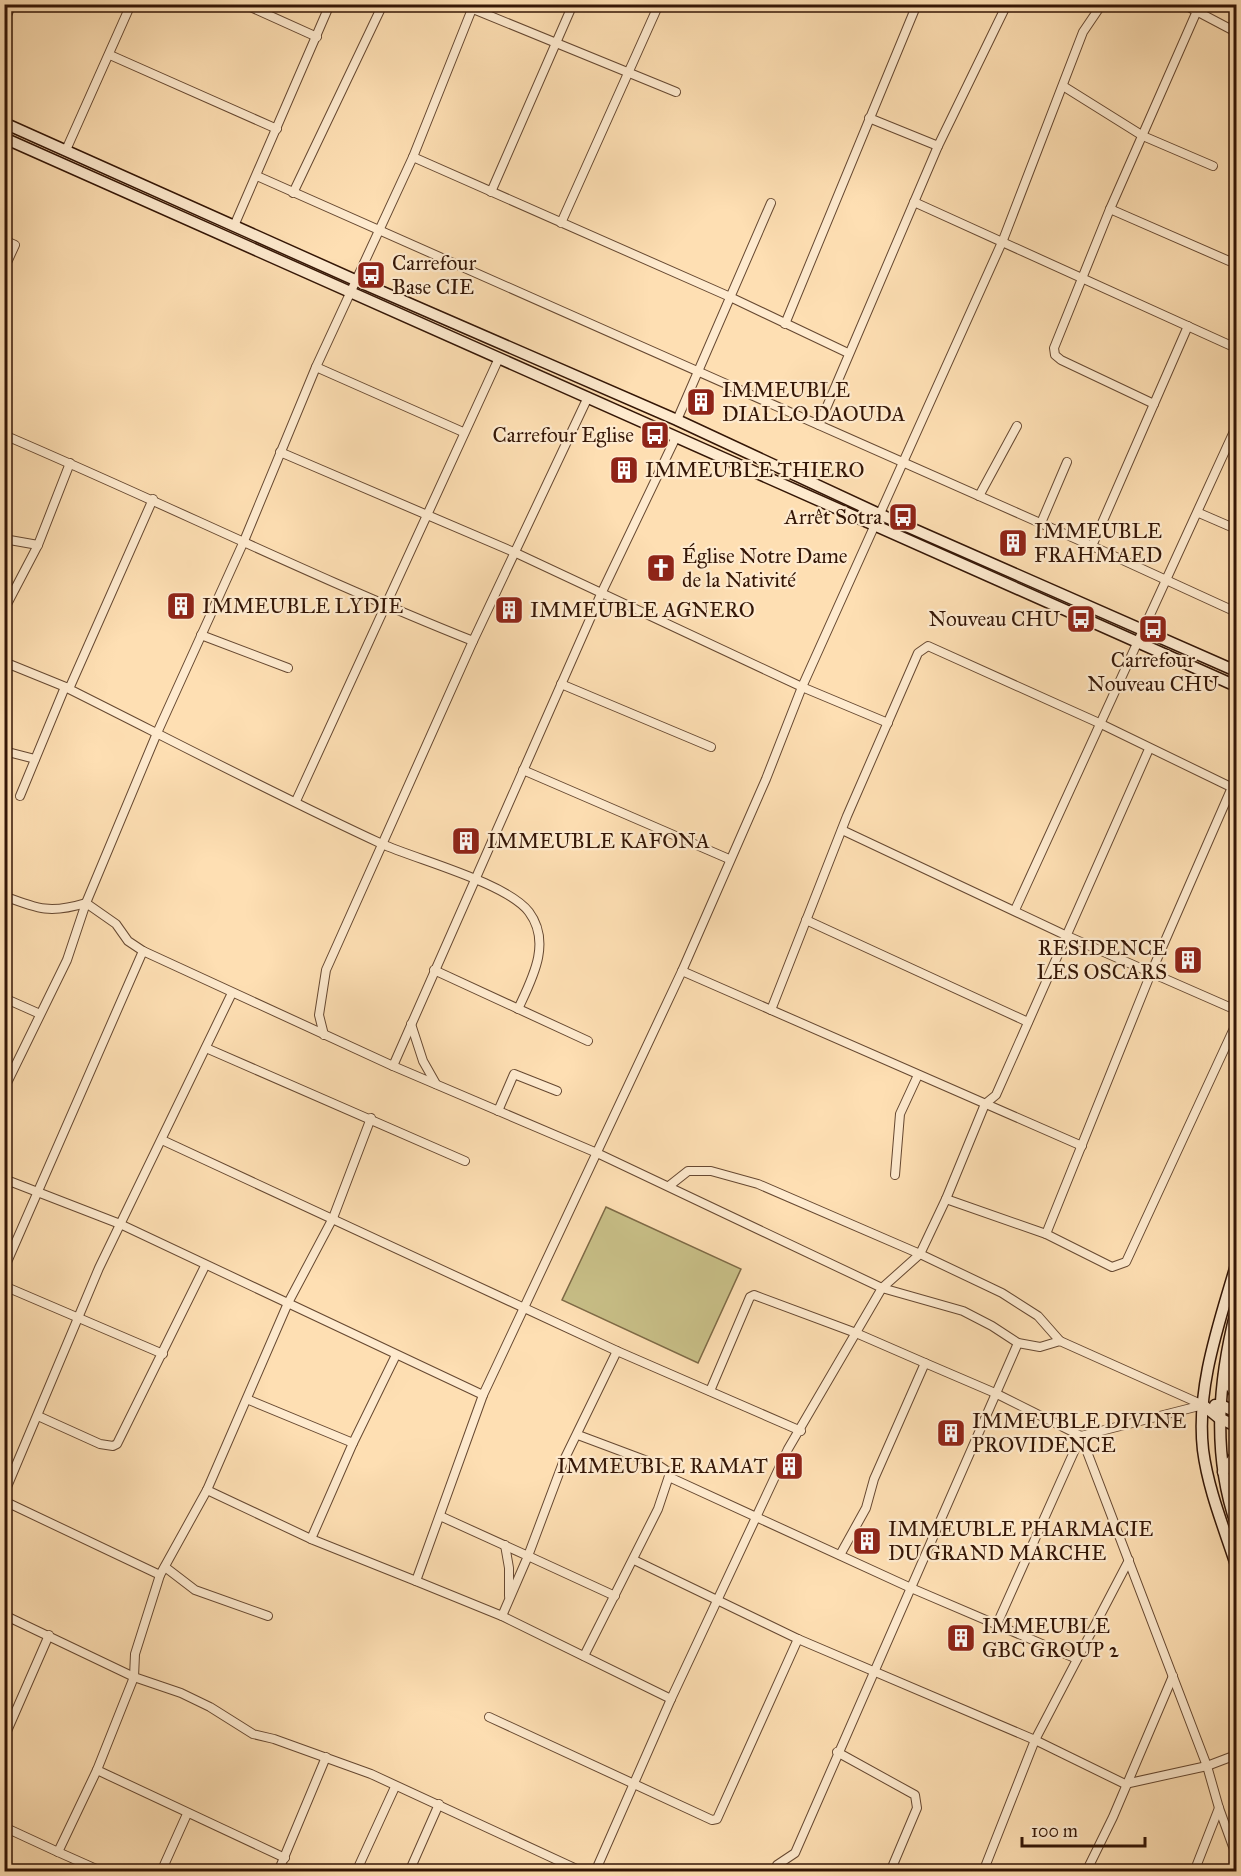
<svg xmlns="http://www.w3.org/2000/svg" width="1241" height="1876" viewBox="0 0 1241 1876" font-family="'IM FELL Great Primer',serif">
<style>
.park{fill:#c8bf87;stroke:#7e6a46;stroke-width:1.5}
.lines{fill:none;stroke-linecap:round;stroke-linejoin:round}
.minor-casing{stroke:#664831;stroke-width:10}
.secondary-casing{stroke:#341606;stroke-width:13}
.minor{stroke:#feeace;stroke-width:8}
.secondary{stroke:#feeace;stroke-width:10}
.labels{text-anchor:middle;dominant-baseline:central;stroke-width:4.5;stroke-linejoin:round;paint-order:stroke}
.poi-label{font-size:21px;fill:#341606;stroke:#feeace;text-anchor:start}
</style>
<rect width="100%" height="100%" fill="#fedfb3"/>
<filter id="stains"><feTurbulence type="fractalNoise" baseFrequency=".00333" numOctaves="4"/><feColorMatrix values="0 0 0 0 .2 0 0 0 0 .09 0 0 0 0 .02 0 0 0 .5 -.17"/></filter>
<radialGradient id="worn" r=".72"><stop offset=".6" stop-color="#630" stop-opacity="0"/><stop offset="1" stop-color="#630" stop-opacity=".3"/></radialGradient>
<!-- park -->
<polygon class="park" points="606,1207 741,1269 698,1363 562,1300"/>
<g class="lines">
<!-- minor casing -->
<g class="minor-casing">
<g id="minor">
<polyline points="244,4 317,37"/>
<polyline points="461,4 676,92"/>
<polyline points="1183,4 1236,32"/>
<polyline points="4,22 12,4"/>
<polyline points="110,55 277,129"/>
<polyline points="1063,86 1143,136 1213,166"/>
<polyline points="869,118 938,146"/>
<polyline points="66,150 131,4"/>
<polyline points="413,157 728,296 848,353"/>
<polyline points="257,176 1092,546 1236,612"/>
<polyline points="491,192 573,4"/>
<polyline points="293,193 383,4"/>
<polyline points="914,202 1236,348"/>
<polyline points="1110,209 1236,264"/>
<polyline points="561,223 659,4"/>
<polyline points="234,226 330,4"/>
<polyline points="4,240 15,245 4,269"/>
<polyline points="785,324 917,4"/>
<polyline points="316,367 463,432"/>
<polyline points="1154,404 1061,360 1055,355 1054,348 1110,209 1200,4"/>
<polyline points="677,420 771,203"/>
<polyline points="819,425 938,146 1007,4"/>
<path d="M 4,435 C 161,502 315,578 473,641"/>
<polyline points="280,452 516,553 802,687 888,723"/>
<polyline points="979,496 1017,426"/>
<path d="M 153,499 L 69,689 C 173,741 276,795 382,844 C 418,860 507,883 529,912 C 552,943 532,979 518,1009"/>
<polyline points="1199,513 1236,529"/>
<polyline points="1041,523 1067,462"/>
<polyline points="4,539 38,545"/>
<polyline points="1092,546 1188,326"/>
<polyline points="4,610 38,545 70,463"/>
<polyline points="201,635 288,668"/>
<polyline points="4,662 68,688"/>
<polyline points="561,684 711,747"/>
<polyline points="4,751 35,759"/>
<polyline points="523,770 729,859"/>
<polyline points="20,796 65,687"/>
<polyline points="296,801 499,358"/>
<polyline points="842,830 1065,935 1236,1010"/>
<path d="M 4,896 C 38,909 50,914 86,903 L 116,924 L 128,941 L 143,951 L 393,1066 L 597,1153 L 882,1288 L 920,1254 L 1002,1293 L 1038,1316 L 1060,1341"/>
<polyline points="1015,910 1236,427"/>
<polyline points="806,920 1028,1022"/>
<polyline points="434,970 588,1041"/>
<polyline points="682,971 1082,1146"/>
<polyline points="4,998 40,1014"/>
<polyline points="771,1010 847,816 918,653 928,646 1099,723 1235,789"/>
<polyline points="411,1024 423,1061 436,1084"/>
<polyline points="324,1035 319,1015 326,970 473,641 588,397"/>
<polyline points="206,1048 465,1161"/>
<polyline points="393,1066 601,594 676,437"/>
<polyline points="4,1089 67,960 86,903 157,733 244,541 316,367 413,157 474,4"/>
<polyline points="498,1111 514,1074 557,1091"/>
<polyline points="162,1140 617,1351 801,1431"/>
<polyline points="895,1175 900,1114 918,1075"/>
<polyline points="4,1179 120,1224 483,1395"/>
<polyline points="669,1186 688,1171 711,1171 758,1184 920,1254 946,1199 1046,1234 1151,973 1236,778"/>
<polyline points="946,1199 985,1104 996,1095 1149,749"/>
<polyline points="1046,1234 1112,1267 1126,1262 1236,1024"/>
<polyline points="4,1269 143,951"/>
<polyline points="4,1286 163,1354"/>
<polyline points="710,1391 750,1297 754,1295 856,1333 925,1363"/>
<polyline points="249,1400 353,1443"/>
<polyline points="38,1416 100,1444 113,1446 117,1444 205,1266"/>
<polyline points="578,1435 658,1465 670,1473 658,1509 584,1656"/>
<polyline points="1081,1436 1207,1766 1219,1808 1236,1855"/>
<polyline points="669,1477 911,1588 1077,1659"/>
<polyline points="207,1490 311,1539 353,1443 396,1355"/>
<polyline points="4,1494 99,1268 232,993"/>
<polyline points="4,1501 160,1575"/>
<polyline points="440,1516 528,1556 502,1616"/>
<polyline points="311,1539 416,1581"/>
<polyline points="505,1545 509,1568 509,1596"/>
<polyline points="840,1555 866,1508 874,1479 925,1363 995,1393 1081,1436 1203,1405"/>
<polyline points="634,1560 798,1639 1035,1740 1125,1784 1207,1766 1236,1755"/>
<polyline points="165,1567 195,1590 268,1616"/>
<polyline points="615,1596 528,1556 564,1460 617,1351"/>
<polyline points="4,1615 134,1677 181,1693 210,1707 253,1734 274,1739 371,1774 583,1872"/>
<polyline points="997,1624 1081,1436"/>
<polyline points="671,1699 502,1616 416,1581 483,1395 682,971 766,779 802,687 1003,240 1083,32 1102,4"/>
<polyline points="489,1717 712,1820 717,1819 798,1639"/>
<polyline points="4,1738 49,1635"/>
<polyline points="837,1752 915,1795 917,1808 890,1872"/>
<polyline points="97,1770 134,1677 135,1654 160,1575 207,1490 288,1303 333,1218 371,1118"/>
<polyline points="4,1827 58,1852 97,1770 285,1858"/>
<polyline points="58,1852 103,1872"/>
<polyline points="161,1872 187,1814"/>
<polyline points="278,1872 326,1757"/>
<polyline points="356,1872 395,1787"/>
<polyline points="409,1872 439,1804"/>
<polyline points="595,1872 671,1699 788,1449 882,1288 963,1311 992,1326 1018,1343 1040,1347 1060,1341 1203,1405"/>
<polyline points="774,1872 777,1865 795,1853 1018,1343"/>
<polyline points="983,1872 1035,1740 1129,1560"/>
<polyline points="1086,1872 1113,1817 1173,1676"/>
<polyline points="1194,1872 1219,1808"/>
</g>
</g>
<!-- secondary casing -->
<g class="secondary-casing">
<g id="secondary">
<polyline points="4,123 355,280 677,420 879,514 1236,671"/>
<polyline points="4,138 1236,686"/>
<path d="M 1236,1265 C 1219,1324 1196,1387 1203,1450 C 1208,1489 1224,1528 1236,1565"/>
<path d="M 1236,1311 C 1218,1382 1212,1454 1236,1524"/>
<polyline points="1224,1375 1236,1395"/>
<polyline points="1203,1405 1219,1418 1236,1426"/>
<polyline points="1215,1405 1221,1405 1236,1412"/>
<polyline points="1223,1472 1236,1455"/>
</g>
</g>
<!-- minor -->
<use href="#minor" class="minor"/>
<!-- secondary -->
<use href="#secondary" class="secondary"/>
</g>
<!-- icons -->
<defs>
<g id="bus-square" transform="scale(1.5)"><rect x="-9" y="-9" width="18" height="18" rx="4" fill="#8f2418" stroke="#feeace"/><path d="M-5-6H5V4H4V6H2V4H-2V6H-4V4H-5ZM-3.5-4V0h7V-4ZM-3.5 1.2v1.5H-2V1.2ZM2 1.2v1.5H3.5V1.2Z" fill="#fff"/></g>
<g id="building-square" transform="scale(1.5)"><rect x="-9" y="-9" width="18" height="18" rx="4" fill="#8f2418" stroke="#feeace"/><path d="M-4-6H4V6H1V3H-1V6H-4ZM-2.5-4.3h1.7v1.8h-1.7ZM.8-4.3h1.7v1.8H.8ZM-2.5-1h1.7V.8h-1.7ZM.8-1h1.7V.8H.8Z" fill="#fff"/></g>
<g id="church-square" transform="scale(1.5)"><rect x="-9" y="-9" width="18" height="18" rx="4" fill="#8f2418" stroke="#feeace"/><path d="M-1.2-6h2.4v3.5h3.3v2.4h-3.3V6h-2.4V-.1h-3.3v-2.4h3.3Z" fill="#fff"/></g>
</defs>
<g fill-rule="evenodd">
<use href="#bus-square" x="371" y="275"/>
<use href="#building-square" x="701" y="402"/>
<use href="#bus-square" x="655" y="435"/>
<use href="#building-square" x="624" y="470"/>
<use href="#bus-square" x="903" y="517"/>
<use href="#building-square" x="1013" y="543"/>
<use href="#church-square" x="661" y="568"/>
<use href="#building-square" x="181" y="606"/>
<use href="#building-square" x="509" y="610"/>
<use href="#bus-square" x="1081" y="619"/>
<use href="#bus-square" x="1153" y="629"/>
<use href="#building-square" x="466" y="841"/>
<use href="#building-square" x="1188" y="960"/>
<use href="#building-square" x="951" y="1433"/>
<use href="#building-square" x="789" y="1466"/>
<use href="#building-square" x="867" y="1541"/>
<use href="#building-square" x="961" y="1638"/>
</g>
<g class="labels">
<!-- poi labels -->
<g class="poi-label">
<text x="392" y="263">Carrefour<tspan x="392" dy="24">Base CIE</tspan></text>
<text x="722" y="390">IMMEUBLE<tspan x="722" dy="24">DIALLO DAOUDA</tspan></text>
<text x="634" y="435" text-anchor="end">Carrefour Eglise</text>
<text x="645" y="470">IMMEUBLE THIERO</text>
<text x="882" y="517" text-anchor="end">Arrêt Sotra</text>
<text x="1034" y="531">IMMEUBLE<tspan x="1034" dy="24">FRAHMAED</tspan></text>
<text x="682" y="556">Église Notre Dame<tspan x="682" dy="24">de la Nativité</tspan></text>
<text x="202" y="606">IMMEUBLE LYDIE</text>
<text x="530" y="610">IMMEUBLE AGNERO</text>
<text x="1060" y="619" text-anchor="end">Nouveau CHU</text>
<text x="1153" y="660" text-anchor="middle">Carrefour<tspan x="1153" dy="24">Nouveau CHU</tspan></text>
<text x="487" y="841">IMMEUBLE KAFONA</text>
<text x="1167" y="948" text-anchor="end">RESIDENCE<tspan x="1167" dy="24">LES OSCARS</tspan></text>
<text x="972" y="1421">IMMEUBLE DIVINE<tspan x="972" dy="24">PROVIDENCE</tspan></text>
<text x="768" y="1466" text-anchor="end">IMMEUBLE RAMAT</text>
<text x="888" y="1529">IMMEUBLE PHARMACIE<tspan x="888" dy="24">DU GRAND MARCHE</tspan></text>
<text x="982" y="1626">IMMEUBLE<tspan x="982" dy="24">GBC GROUP 2</tspan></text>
</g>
</g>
<!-- margin -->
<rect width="1241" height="1876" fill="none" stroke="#fedfb3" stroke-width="24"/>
<rect x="6" y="6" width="1229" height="1864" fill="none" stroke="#341606" stroke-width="3"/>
<rect x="12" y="12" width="1217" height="1852" fill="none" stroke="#341606" stroke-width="1.5"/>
<!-- scale -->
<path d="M1022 1837v9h123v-9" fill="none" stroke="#341606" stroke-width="3"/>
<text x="1031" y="1837" font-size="18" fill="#341606" stroke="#feeace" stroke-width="4.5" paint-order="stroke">100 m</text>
<rect width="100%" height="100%" filter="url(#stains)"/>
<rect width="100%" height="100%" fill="url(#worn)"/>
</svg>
